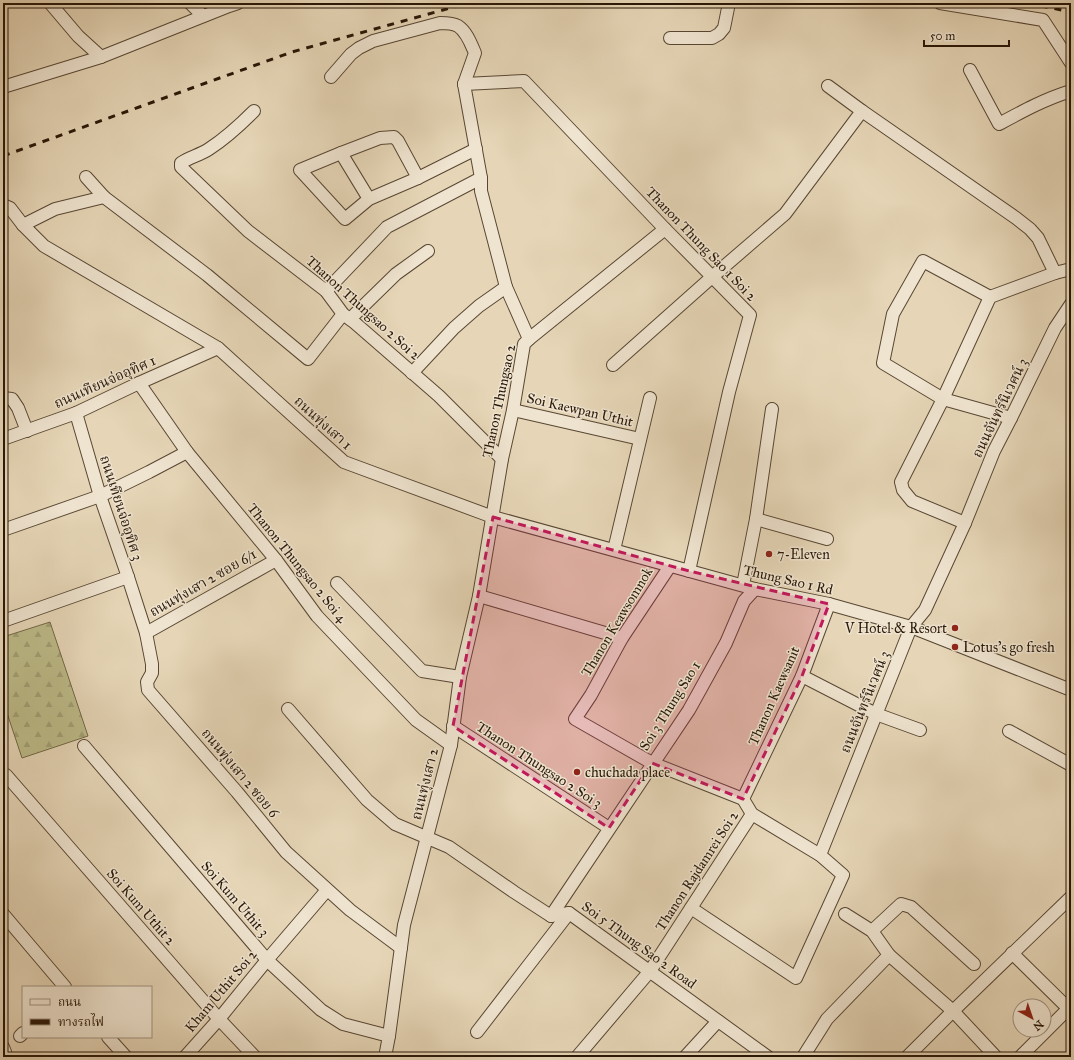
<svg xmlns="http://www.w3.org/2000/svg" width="1074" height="1060" viewBox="0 0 1074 1060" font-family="'IM FELL Great Primer','Noto Serif Thai',serif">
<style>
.forest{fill:url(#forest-firs);stroke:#726948}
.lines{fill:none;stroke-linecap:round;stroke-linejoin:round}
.minor-casing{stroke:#584733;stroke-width:14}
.minor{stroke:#efe4d0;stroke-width:12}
.rail{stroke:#281707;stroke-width:3;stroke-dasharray:7 7;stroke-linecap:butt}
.marked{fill:#c2185b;fill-opacity:0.2;stroke:#c2185b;stroke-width:3;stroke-dasharray:8 5;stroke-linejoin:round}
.poi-dot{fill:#8f2418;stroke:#efe4d0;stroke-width:1.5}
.labels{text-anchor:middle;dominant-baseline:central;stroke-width:3;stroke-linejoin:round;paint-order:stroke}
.street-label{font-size:14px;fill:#281707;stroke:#efe4d0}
.poi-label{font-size:14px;fill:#281707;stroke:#efe4d0;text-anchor:start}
</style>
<defs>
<pattern id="forest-firs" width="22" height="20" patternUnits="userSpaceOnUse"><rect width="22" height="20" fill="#bdbb89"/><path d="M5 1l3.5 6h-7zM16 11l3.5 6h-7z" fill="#a2a075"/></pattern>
</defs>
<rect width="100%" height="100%" fill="#e6d6b7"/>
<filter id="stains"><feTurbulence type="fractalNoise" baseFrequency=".005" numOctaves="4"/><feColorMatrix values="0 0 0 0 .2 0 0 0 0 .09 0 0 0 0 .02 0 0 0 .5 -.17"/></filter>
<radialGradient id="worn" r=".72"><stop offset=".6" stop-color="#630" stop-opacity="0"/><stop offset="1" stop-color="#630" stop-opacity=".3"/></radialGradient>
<!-- forest -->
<polygon class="forest" points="50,622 88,736 22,758 3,701 3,637"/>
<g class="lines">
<!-- minor casing -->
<g class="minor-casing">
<g id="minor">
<polyline points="50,3 78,36 101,57"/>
<polyline points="190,3 203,16"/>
<polyline points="940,3 1043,20 1071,63"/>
<polyline points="670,38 712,38 719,34 724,28 729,3"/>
<path d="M 970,70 L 999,124 C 1023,111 1045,99 1071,91"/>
<path d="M 331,77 L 351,54 L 359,48 L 373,41 L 440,23 C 446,23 453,23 458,26 C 467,32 471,44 475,53 L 464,84"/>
<polyline points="464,84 524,81 665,229 750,315 729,392 689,571"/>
<polyline points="828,86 862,111 1016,218 1030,229 1038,238 1055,273"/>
<polyline points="3,87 101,57 229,6 238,3"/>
<path d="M 254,111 C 240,125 226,138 209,149 C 200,155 190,157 181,163 L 181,167 L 248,231 L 326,291 L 343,314 L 355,323 L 439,396 L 502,459"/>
<polyline points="341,153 380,138 394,137 398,141 418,178"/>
<polyline points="86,177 104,197 207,275 308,359 343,314"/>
<polyline points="369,199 341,153 300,170 345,219 369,199 418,178 476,149"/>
<polyline points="3,205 10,208 23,225 44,246 218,348 344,462 493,517 755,589 829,604 911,627 1071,690"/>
<polyline points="23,225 55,209 104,197"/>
<polyline points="326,291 387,227 481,178"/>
<polyline points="990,297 923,261 893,314 883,363 943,399 1011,418"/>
<polyline points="350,319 396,274 428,251"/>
<polyline points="529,339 665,229"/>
<polyline points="613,365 712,277 785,214 862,111"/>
<polyline points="412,373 454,328 479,306 506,287"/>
<polyline points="139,383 187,452 276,560 317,616 416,720 451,745"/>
<polyline points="3,398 12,399 18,408 27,431"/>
<polyline points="513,410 640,439"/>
<polyline points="76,413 100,496 128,577 146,633 152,664 152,673 147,682 148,690 237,792 286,852 350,910 401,948"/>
<polyline points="3,439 76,413 139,383 218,348"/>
<polyline points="756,519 827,539"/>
<polyline points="965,523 912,501 903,490 901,482 943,399 990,297 1055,273 1071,269"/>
<polyline points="3,530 100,496 149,472 187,452"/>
<polyline points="614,550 650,398"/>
<polyline points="670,566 622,638 591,695 575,719 652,763 743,799 752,814 820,855 843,875 796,978 691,908"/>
<polyline points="337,583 422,671 460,677"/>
<polyline points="743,585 756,519 772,409"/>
<polyline points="479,596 622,638"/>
<polyline points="3,621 128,577"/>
<polyline points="146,633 276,560"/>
<polyline points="802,676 876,714 920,730"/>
<polyline points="288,709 367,800 395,824 449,847 514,892 551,916 569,913 768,1057"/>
<polyline points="453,726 609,828"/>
<polyline points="1009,731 1071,765"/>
<polyline points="84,746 267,960 321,1010 343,1024 389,1036"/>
<polyline points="6,775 219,1019 255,1057"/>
<polyline points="743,799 802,676 829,604"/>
<polyline points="820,855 911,627 925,610 965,523 994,451 1011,418 1055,328 1071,304"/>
<polyline points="3,914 65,987"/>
<polyline points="845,914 872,931 889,955"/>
<polyline points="551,916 689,710 726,643 744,601 755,589"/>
<polyline points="872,931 901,904 911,907 974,964"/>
<polyline points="1012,953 1071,1011"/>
<polyline points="477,1032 569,913"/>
<polyline points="20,1036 23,1033"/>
<polyline points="108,1037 126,1057"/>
<polyline points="3,1047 5,1052 6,1057"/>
<polyline points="185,1057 219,1019 267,960 327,890"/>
<polyline points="385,1057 389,1036 404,925 451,745 460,677 479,596 502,459 513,410 524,344 529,339 506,287 481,191 481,178 464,84"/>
<polyline points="577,1057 650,971 752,814"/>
<polyline points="685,1057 718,1021"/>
<polyline points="803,1057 827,1019 889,955 953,1011 1071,897"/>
<polyline points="907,1057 953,1011 996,1057"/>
<polyline points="1020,1057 1071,1006"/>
</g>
</g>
<!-- minor -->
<use href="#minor" class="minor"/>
<!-- rail -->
<g class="rail">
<polyline points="1027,3 1071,12"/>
<polyline points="3,156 292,52 468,3"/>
</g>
</g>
<!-- marked area -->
<path class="marked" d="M 493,517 L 689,571 L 829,604 L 802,676 L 743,799 L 652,763 L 609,828 L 453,726 Z"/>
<!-- markers -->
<g class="poi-dot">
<circle cx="769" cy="554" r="4"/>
<circle cx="955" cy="628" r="4"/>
<circle cx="955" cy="647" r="4"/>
<circle cx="577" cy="772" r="4"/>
</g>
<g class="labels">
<!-- street labels -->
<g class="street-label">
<text transform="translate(701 244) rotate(46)">Thanon Thung Sao 1 Soi 2</text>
<text transform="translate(363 308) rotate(42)">Thanon Thungsao 2 Soi 2</text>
<text transform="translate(105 382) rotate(-24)">ถนนเทียนจ่ออุทิศ 1</text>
<text transform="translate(499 401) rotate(-78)">Thanon Thungsao 2</text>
<text transform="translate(1000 408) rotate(-64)">ถนนจันทร์นิเวศน์ 3</text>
<text transform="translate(580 410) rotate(13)">Soi Kaewpan Uthit</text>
<text transform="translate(323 423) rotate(42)">ถนนทุ่งเสา 1</text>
<text transform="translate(121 508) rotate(72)">ถนนเทียนจ่ออุทิศ 3</text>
<text transform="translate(297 563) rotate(51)">Thanon Thungsao 2 Soi 4</text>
<text transform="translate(788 580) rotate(13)">Thung Sao 1 Rd</text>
<text transform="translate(203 583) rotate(-30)">ถนนทุ่งเสา 2 ซอย 6/1</text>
<text transform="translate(617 622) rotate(-59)">Thanon Keawsomnok</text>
<text transform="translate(774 696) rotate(-66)">Thanon Kaewsanit</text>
<text transform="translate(865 702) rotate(-68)">ถนนจันทร์นิเวศน์ 3</text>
<text transform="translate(670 706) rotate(-58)">Soi 3 Thung Sao 1</text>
<text transform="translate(539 765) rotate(33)">Thanon Thungsao 2 Soi 3</text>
<text transform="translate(240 773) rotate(50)">ถนนทุ่งเสา 2 ซอย 6</text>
<text transform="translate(425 784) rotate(-76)">ถนนทุ่งเสา 2</text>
<text transform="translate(697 871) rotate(-57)">Thanon Rajdamrei Soi 2</text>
<text transform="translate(235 899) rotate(49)">Soi Kum Uthit 3</text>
<text transform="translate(141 907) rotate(49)">Soi Kum Uthit 2</text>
<text transform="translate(639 945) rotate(36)">Soi 5 Thung Sao 2 Road</text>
<text transform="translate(221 991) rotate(-50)">Kham Uthit Soi 2</text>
</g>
<!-- poi labels -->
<g class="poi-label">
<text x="777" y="554">7-Eleven</text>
<text x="947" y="628" text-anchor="end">V Hotel &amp; Resort</text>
<text x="963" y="647">Lotus's go fresh</text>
<text x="585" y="772">chuchada place</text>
</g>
</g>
<!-- margin -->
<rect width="1074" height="1060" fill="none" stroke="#e6d6b7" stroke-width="16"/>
<rect x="4" y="4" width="1066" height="1052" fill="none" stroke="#281707" stroke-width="2"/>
<rect x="8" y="8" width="1058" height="1044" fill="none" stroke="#281707"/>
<!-- legend -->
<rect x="22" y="986" width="130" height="52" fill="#efe4d0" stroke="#9f9280"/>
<rect x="30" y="999" width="20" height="6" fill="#efe4d0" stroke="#9f9280"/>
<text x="58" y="1006" font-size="12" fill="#281707">ถนน</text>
<rect x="30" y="1019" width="20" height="6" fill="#281707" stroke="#9f9280"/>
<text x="58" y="1026" font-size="12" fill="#281707">ทางรถไฟ</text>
<!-- north arrow -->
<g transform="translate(1032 1018) rotate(140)"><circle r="19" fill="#efe4d0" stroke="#9f9280"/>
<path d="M0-3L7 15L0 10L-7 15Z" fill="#8f2418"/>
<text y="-6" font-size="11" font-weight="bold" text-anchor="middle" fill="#281707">N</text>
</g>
<!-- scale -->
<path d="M924 40v6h85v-6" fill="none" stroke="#281707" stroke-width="2"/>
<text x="930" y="40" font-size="12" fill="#281707" stroke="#efe4d0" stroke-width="3" paint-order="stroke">50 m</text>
<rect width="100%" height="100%" filter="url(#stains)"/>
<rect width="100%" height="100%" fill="url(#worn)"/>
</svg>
